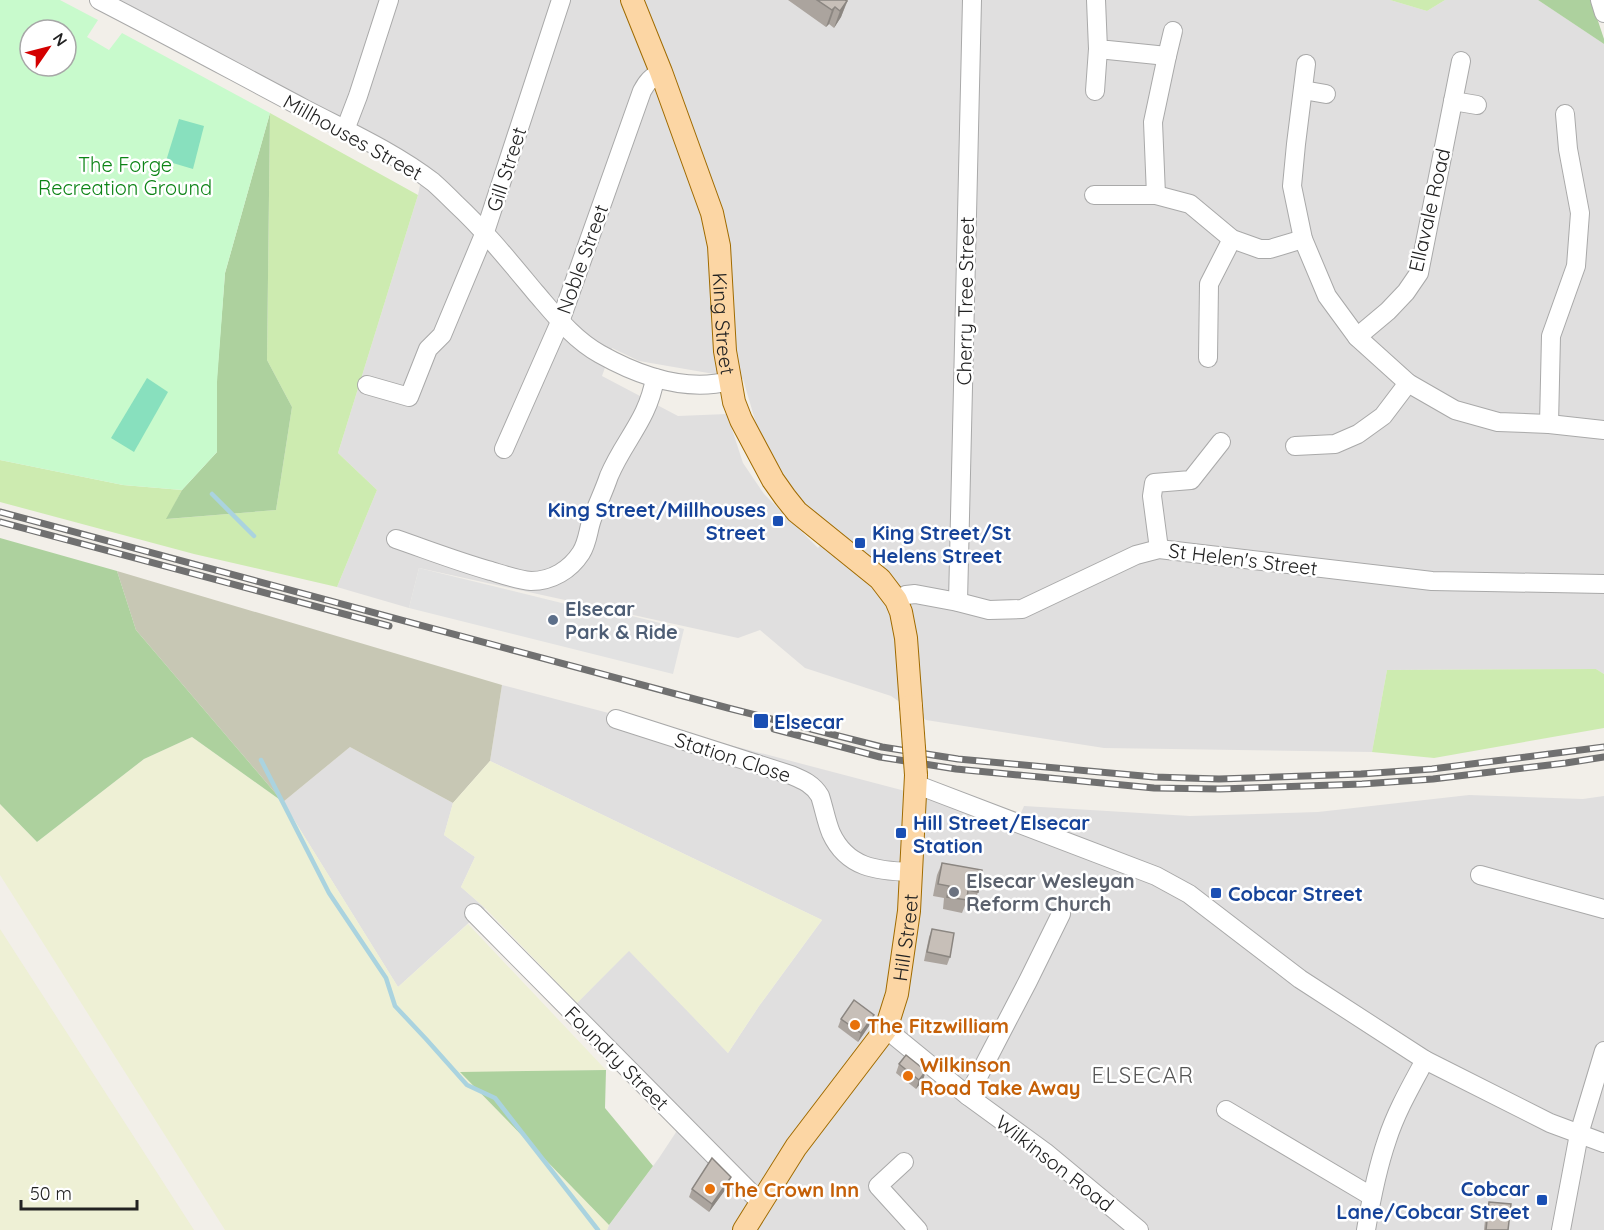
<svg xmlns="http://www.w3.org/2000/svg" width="1604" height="1230" viewBox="0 0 1604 1230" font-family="Quicksand,sans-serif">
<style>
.residential{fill:#e0dfdf;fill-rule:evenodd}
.construction{fill:#c7c7b4}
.farmland{fill:#eef0d5}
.grass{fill:#cdebb0}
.forest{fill:#add19e}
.park{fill:#c8facc;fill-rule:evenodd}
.pitch{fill:#88e0be}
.parking{fill:#e2e2e2}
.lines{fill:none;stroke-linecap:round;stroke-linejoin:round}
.stream{stroke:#aad3df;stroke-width:4.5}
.minor-casing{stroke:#a9a9a9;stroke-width:20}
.major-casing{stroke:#a06b00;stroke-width:24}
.minor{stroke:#fff;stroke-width:18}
.major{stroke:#fcd6a4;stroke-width:22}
.rail-casing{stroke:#707070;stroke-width:7}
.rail{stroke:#fff;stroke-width:4.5;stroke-dasharray:14;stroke-linecap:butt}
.major-bridge-casing{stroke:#a06b00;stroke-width:24;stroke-linecap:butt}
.major-bridge{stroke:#fcd6a4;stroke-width:22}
.wall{fill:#aba49e}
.shaded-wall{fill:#8b8681}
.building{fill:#c7bfb8;stroke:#8b8681;stroke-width:1.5}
.transit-dot{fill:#1a4fb4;stroke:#fff;stroke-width:2}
.service-dot{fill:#5c6f8a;stroke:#fff;stroke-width:2}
.worship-dot{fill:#6b7280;stroke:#fff;stroke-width:2}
.food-dot{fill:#e8710a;stroke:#fff;stroke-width:2}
.labels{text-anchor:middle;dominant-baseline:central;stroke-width:5;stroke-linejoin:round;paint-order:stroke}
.street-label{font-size:20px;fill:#222;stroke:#fff}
.park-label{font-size:20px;fill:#0c8416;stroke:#fff}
.transit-label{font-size:20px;font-weight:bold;fill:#164399;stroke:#fff;text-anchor:start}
.service-label{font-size:20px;font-weight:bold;fill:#4e5e75;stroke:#fff;text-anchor:start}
.worship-label{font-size:20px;font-weight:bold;fill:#5b616d;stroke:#fff;text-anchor:start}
.food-label{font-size:20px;font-weight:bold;fill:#c56008;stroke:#fff;text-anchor:start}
.quarter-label{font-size:22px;letter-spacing:1.5px;fill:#555;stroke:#fff}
</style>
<rect width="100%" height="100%" fill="#f2efe9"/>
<!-- residential -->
<g class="residential">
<path d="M 99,0 L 1390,0 L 1427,11 L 1445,0 L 1538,0 L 1604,44 L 1604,674 L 1596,669 L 1387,670 L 1372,752 L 1104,748 L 926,720 L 891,696 L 805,668 L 760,630 L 738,638 L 419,568 L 409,608 L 337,587 L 377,490 L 338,453 L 418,195 L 423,170 ZM 612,348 L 639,361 L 743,379 L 767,461 L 827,536 L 818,548 L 764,494 L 743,463 L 727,414 L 678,416 L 602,376 Z"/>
<polygon points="502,685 928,797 1014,829 1024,806 1190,816 1318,812 1469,795 1583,799 1604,796 1604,1230 607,1230 609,1225 659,1158 686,1117 577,1003 629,950 728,1053 759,1006 822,920 490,761"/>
<polygon points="350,747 453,803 444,835 475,857 461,887 485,908 398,987 283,802"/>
</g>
<!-- construction -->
<polygon class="construction" points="117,571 502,685 490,761 453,803 350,747 283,802 136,630"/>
<!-- farmland -->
<g class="farmland">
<polygon points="192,737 283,802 398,987 468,924 606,1070 461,1073 609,1225 607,1230 225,1230 0,875 0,804 37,842 144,759"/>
<polygon points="490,761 822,920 759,1006 728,1053 629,951 577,1003 485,908 461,887 475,857 444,835 453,803"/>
<polygon points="0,929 194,1230 0,1230"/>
</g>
<!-- grass -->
<g class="grass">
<polygon points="1390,0 1445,0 1427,11"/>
<polygon points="270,113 418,195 338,453 377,490 337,587 194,554 0,502 0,460 123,485 182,490 167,519 276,510 292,407 267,360"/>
<polygon points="1596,669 1604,674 1604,728 1434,758 1372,752 1387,670"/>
</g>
<!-- forest -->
<g class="forest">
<polygon points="1538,0 1591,0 1604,39 1604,44"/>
<polygon points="270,113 267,360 292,407 276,510 166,519 182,490 217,452 217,376 225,273"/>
<polygon points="0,538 117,571 136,630 283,802 192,737 144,759 37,842 0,804"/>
<polygon points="606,1070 605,1108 653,1166 609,1225 460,1072"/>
</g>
<!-- park -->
<path class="park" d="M 0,0 L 60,0 L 98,20 L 87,37 L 109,50 L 122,33 L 270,113 L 225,273 L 217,382 L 217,452 L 182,490 L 123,485 L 0,460 ZM 30,30 L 66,30 L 66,66 L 30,66 Z"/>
<!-- pitch -->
<g class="pitch">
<polygon points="179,119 204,126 193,169 166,161"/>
<polygon points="147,378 168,392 134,452 111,438"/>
</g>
<!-- parking -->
<polygon class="parking" points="419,568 594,611 596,607 684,629 673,674 409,608"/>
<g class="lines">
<!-- stream -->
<g class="stream">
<polyline points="212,494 254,536"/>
<polyline points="261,760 329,893 386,978 395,1006 426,1039 467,1085 495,1098 598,1230"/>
</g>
<!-- minor casing -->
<g class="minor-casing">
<g id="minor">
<path d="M 99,0 C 167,35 235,72 303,108 C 347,131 394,152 433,182 C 441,189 449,197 456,204 C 485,231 510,262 535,292 C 555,315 573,339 600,354 C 639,376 686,392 730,381"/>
<polyline points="1096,0 1098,49 1167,56 1153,122 1156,195"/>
<polyline points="1600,0 1604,13"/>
<polyline points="1167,56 1173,31"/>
<polyline points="1306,64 1296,144 1292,186 1303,239 1327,296 1357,337 1408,383 1455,410 1498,422 1549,424 1604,430"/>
<polyline points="1303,90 1326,94"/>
<polyline points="1095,91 1098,49"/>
<polyline points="1453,101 1477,105"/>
<polyline points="345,130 358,96 389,0"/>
<polyline points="1094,195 1156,195 1190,204 1232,239 1260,249 1270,249 1303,239"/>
<polyline points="1357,337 1388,311 1406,292 1419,273 1461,61"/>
<polyline points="1208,358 1209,284 1232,239"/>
<polyline points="367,385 409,397 428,349 442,335 485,232 561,0"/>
<polyline points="1549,424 1551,336 1576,266 1580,213 1568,149 1565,114"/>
<polyline points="1295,446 1335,444 1358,434 1383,416 1408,383"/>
<path d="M 504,449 L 560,322 L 642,91 C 647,82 651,77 661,72"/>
<path d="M 396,539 C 428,550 459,562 491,571 C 504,575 518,580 531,581 C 552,581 570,570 581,553 C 588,542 588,530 592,519 C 597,505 604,491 609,476 C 624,440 648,420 655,378"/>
<polyline points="1159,549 1152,496 1154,483 1191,480 1221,442"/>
<polyline points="896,600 906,595 915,594 958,602 989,610 1022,609 1136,555 1159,549 1432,581 1604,584"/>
<polyline points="958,602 972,0"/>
<path d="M 616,719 L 791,775 C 803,780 813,784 820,796 C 824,808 826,821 831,833 C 847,868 877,871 911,872"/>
<polyline points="915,784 1156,876 1189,894 1300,979 1425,1060 1550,1123 1604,1143"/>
<polyline points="1480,875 1604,909"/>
<polyline points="474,913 761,1203"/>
<polyline points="886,1029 968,1096 1045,1152 1139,1230"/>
<polyline points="968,1096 1028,981 1061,914"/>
<polyline points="1226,1110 1371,1196"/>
<polyline points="904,1162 878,1186 918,1230"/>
<path d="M 1366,1230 C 1371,1200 1377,1169 1387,1140 C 1396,1112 1411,1086 1425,1060"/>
<polyline points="1561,1230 1579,1134 1604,1051"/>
</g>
</g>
<!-- major casing -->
<g class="major-casing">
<g id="major">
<path id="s1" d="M 632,0 L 661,72 L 712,213 L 719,246 L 725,351 L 734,402 L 741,420 L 773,480 L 785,497 L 797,512 L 880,579 L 896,600 L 901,612 L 906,638 L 911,706"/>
<path id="s2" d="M 744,1230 L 796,1147 L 886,1029 L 897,994 L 909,911 L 916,775"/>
</g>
</g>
<!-- minor -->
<use href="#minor" class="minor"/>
<!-- major -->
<use href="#major" class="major"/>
<!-- rail casing -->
<g class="rail-casing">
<g id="rail">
<polyline points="0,512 728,708 882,747 958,759 1154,777 1219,779 1361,774 1432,769 1604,747"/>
<polyline points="0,522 389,626"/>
<polyline points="774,729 880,757 956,769 1154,788 1220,789 1362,784 1433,779 1566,763 1604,757"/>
</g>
</g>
<!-- rail -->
<use href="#rail" class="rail"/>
<!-- major-bridge casing -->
<g class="major-bridge-casing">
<polyline id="major-bridge" points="911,706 916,775"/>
</g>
<!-- major-bridge -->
<use href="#major-bridge" class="major-bridge"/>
</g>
<!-- wall -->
<g class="wall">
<polygon points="788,0 848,0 841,17 834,28 829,24 826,27"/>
<polygon points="942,863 978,892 974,905 966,903 962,913 943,909 944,898 933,896 937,875"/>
<polygon points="932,929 950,957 947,965 924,961 929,937"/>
<polygon points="841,1019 871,1023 858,1042 838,1027"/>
<polygon points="899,1064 923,1080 916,1089 896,1073"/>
<polygon points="728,1186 709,1212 689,1197 692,1189"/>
<polygon points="1489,1202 1508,1230 1484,1230 1486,1210"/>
</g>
<!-- shaded-wall -->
<g class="shaded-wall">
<polygon points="847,1 841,17 834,28 840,11"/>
<polygon points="835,7 829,24 826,27 832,10"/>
<polygon points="874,1015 871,1023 858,1042 861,1033"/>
<polygon points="926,1071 923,1080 916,1089 919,1080"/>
<polygon points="731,1177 728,1186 709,1212 712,1204"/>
</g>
<!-- building -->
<g class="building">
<polygon points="817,0 845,0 847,1 840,11 835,7 832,10"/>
<polygon points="942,863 982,870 978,892 968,890 967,900 947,897 949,886 938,884"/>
<polygon points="932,929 954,933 950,957 927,952"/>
<polygon points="854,1000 874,1015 861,1033 841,1019"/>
<polygon points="906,1055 926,1071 919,1080 899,1064"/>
<polygon points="712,1158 731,1177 712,1204 692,1189"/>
<polygon points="1489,1202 1511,1204 1508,1230 1486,1230"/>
</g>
<!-- markers -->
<g class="transit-dot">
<rect x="772" y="515" width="12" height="12" rx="3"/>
<rect x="854" y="537" width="12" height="12" rx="3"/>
<rect x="753" y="713" width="16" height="16" rx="3"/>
<rect x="895" y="827" width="12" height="12" rx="3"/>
<rect x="1210" y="887" width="12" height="12" rx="3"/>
<rect x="1536" y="1194" width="12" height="12" rx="3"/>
</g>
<circle class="service-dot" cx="553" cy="620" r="6"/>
<circle class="worship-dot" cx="954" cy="892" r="6"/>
<g class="food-dot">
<circle cx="855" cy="1025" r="6"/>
<circle cx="908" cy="1076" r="6"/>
<circle cx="710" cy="1189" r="6"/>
</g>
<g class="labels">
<!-- street labels -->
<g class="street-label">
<text transform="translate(353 137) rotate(29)">Millhouses Street</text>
<text transform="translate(506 169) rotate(-72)">Gill Street</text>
<text transform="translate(1429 210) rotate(-77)">Ellavale Road</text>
<text transform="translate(582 259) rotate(-70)">Noble Street</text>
<text transform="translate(965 301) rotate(-89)">Cherry Tree Street</text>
<text stroke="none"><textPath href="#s1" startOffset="339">King Street</textPath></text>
<text transform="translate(1243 559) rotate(7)">St Helen's Street</text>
<text transform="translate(733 757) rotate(18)">Station Close</text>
<text stroke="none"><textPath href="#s2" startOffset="340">Hill Street</textPath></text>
<text transform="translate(617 1058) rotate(45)">Foundry Street</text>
<text transform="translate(1055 1163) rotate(38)">Wilkinson Road</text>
</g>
<!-- park labels -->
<g class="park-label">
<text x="125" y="164">The Forge<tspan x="125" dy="23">Recreation Ground</tspan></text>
</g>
<!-- transit labels -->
<g class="transit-label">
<text x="766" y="509" text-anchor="end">King Street/Millhouses<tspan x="766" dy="23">Street</tspan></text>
<text x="872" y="532">King Street/St<tspan x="872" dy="23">Helens Street</tspan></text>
<text x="774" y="721">Elsecar</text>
<text x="913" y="822">Hill Street/Elsecar<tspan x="913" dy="23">Station</tspan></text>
<text x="1228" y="893">Cobcar Street</text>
<text x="1530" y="1188" text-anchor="end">Cobcar<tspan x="1530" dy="23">Lane/Cobcar Street</tspan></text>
</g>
<!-- service labels -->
<g class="service-label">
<text x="565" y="608">Elsecar<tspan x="565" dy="23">Park &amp; Ride</tspan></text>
</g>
<!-- worship labels -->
<g class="worship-label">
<text x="966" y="880">Elsecar Wesleyan<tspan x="966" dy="23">Reform Church</tspan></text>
</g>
<!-- food labels -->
<g class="food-label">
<text x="867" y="1025">The Fitzwilliam</text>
<text x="920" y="1064">Wilkinson<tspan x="920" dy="23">Road Take Away</tspan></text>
<text x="722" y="1189">The Crown Inn</text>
</g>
<!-- quarter labels -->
<g class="quarter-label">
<text x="1143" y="1075">ELSECAR</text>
</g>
</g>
<!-- north arrow -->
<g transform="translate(48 48) rotate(55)"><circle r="28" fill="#ffffff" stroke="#a7a7a7" stroke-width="1.5"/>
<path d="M0-4.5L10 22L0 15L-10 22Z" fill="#d40000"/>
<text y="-9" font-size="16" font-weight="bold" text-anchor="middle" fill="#222222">N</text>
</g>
<!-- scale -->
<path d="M21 1200v9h116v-9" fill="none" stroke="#222222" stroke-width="3"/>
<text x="30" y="1200" font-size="18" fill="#222222" stroke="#ffffff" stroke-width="4.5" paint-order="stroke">50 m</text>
</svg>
